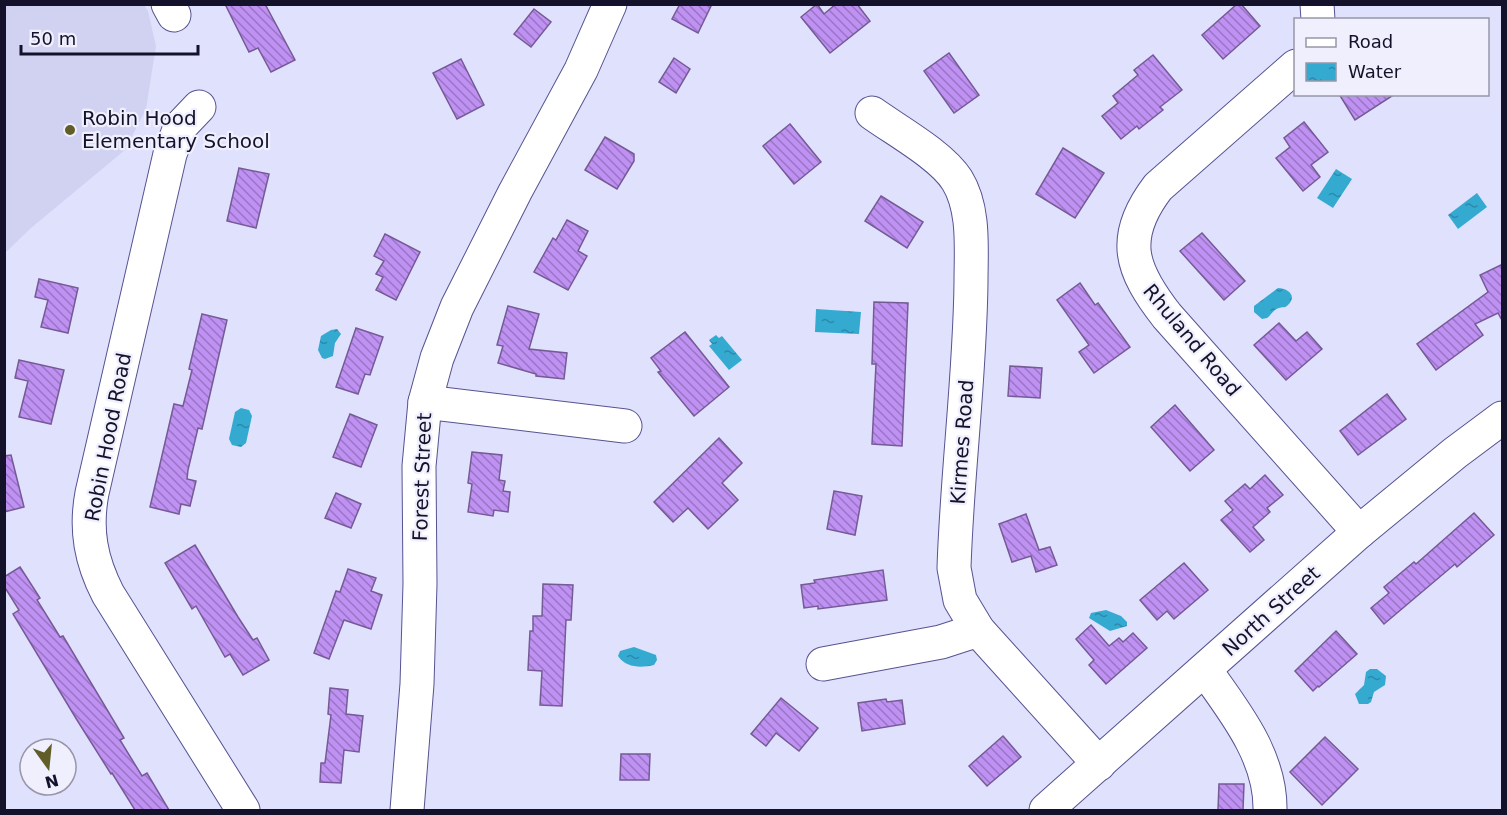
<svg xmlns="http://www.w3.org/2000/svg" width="1507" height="815" viewBox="0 0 1507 815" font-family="'DejaVu Sans',sans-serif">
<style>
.built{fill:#d1d2f1}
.water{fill:url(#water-ripples)}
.building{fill:url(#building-back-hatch);stroke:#755a96;stroke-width:1.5}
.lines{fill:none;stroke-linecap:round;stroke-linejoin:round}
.minor-casing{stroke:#565390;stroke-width:35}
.minor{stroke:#fff;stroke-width:33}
.poi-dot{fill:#615d29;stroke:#efeffe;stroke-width:2}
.labels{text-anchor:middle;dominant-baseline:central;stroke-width:4.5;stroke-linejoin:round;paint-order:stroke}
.poi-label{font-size:20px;fill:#14122a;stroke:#efeffe;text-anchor:start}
.street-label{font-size:20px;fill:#14122a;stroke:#efeffe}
</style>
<defs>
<pattern id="water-ripples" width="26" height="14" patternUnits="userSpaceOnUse" patternTransform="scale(1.5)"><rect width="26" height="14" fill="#34aad1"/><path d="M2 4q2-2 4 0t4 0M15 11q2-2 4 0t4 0" fill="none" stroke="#2b89aa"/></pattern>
<pattern id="building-back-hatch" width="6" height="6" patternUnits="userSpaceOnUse" patternTransform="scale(1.5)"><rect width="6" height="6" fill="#bf91f3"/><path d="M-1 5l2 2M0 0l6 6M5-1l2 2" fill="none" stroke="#9a75c5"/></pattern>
</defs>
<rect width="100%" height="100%" fill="#e0e1fd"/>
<!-- built -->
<polygon class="built" points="5,4 144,5 148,11 156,46 146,109 125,150 31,228 5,253"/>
<!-- water -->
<g class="water">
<polygon points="1336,169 1352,179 1333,208 1317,198"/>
<polygon points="1477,193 1487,207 1458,229 1448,215"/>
<path d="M 1278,288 C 1287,288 1297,295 1289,304 C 1284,309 1285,306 1279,308 C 1274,309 1271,315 1267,318 L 1262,319 L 1254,312 L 1254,306 Z"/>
<polygon points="816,309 861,312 859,334 815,332"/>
<polygon points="337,329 341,334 335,343 333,356 325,359 322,358 318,350 321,336 331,330"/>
<polygon points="716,335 719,338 722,336 742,360 729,370 709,346 712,344 709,340"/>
<polygon points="241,408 249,410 252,416 246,443 241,447 232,445 229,439 235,412"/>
<polygon points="1106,610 1121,616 1127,622 1127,626 1110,631 1089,618 1091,613"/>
<path d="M 634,647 L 656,655 L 657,660 L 654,665 C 641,668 626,668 618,656 L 620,651 Z"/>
<polygon points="1377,669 1386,676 1385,685 1374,692 1371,702 1368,704 1359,704 1355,694 1364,685 1366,672 1370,669"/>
</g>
<!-- building -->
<g class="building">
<polygon points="225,4 265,4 295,60 271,72 258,48 249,52"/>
<polygon points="680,4 712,4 698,33 672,19"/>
<polygon points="817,4 824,14 836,4 857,4 870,21 830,53 801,17"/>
<polygon points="1237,4 1241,4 1260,26 1223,59 1202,35"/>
<polygon points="534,9 551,22 531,47 514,34"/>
<polygon points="949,53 979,95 954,113 924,71"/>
<polygon points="1153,55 1182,90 1160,107 1163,110 1139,129 1137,126 1121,139 1102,116 1118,103 1113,96 1138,75 1134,70"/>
<polygon points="674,58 690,69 676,93 659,82"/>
<polygon points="461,59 484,105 457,119 433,73"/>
<polygon points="1339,94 1395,94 1355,120"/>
<polygon points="1304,122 1328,152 1311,165 1320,177 1303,191 1276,158 1290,147 1284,138"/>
<polygon points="790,124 821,162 794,184 763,146"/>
<polygon points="605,137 634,154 634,161 617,189 585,170"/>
<polygon points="1063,148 1104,173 1075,218 1036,194"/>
<polygon points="239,168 269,174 256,228 227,221"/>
<polygon points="881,196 923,222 907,248 865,221"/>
<polygon points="567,220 588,231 578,251 587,256 568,290 534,272 553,238 556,240"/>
<polygon points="1202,233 1245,281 1224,300 1180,251"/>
<polygon points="385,234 420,252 396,300 376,290 383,277 376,274 384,261 374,256"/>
<polygon points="1503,264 1503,322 1498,313 1475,324 1483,335 1436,370 1417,344 1488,292 1480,275"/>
<polygon points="39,279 78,288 68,333 41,327 48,300 35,297"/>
<polygon points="1080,283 1095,305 1098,303 1130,347 1094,373 1079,352 1089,345 1057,300"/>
<polygon points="874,302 908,303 902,446 872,444 876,364 872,364"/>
<polygon points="508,306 539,314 529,349 567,353 564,379 536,376 536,374 498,363 503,346 497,345"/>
<polygon points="202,314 227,320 202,429 198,428 188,470 187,479 196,481 190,506 181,504 179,514 150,507 174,404 183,406 192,370 189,369"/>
<polygon points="1279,323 1296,341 1307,332 1322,349 1286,380 1254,345"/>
<polygon points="356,328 383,337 370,375 365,374 358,394 336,387"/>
<polygon points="685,332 729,387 694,416 658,372 661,371 651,358"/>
<polygon points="19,360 64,370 51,424 19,417 28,381 15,378"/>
<polygon points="1010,366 1042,368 1040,398 1008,396"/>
<polygon points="1387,394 1406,419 1358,455 1340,431"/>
<polygon points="1175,405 1214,450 1190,471 1151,427"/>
<polygon points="350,414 377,425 361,467 333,457"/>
<polygon points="719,438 742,463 722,483 738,500 708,529 688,508 673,522 654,502"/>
<polygon points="472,452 502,455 499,480 505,481 503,491 510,492 508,512 494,510 493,516 468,512 472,484 468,483"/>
<polygon points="11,455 24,507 4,512 4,456"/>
<polygon points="1265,475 1283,495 1267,508 1270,512 1253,527 1264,540 1250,552 1221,520 1233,510 1225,501 1245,484 1250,489"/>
<polygon points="834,491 862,496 855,535 827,529"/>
<polygon points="336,493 361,504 351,528 325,518"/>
<polygon points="1474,513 1494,535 1457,567 1455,564 1384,624 1371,608 1389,593 1384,587 1414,562 1416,564"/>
<polygon points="1026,514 1039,550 1050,547 1057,565 1036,572 1031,556 1012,562 999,524"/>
<polygon points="195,545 238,617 253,640 257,638 269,660 243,675 230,654 225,657 196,606 192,609 165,563"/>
<polygon points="1184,563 1208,590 1174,619 1167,611 1157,620 1140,600"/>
<polygon points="20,567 40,598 37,600 60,637 63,636 124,738 120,740 142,776 147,773 169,810 135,810 112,773 111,774 77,720 13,614 19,610 4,586 4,577"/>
<polygon points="348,569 376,578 371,591 382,595 371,629 344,620 329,659 314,653 336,591 340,592"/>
<polygon points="883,570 887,600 818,609 818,606 804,608 801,585 815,583 814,580"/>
<polygon points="543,584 573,585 571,620 566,620 562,706 540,705 542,671 528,670 530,631 533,631 533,616 542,616"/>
<polygon points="1091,625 1109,646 1119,638 1123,642 1133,633 1147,648 1106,684 1089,665 1094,660 1076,639"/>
<polygon points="1336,631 1357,654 1319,687 1318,686 1313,691 1295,671"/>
<polygon points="330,688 348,690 346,714 363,716 359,752 344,750 341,783 320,782 321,763 325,763 331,715 328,714"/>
<polygon points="781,698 818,728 799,751 776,733 766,746 751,734"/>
<polygon points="886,699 887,702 902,700 905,724 862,731 858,703"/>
<polygon points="1003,736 1021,757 987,786 969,766"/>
<polygon points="1325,737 1358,769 1322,805 1290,772"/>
<polygon points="621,754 650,754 649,780 620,780"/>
<polygon points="1219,784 1244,784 1243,810 1218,810"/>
</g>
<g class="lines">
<!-- minor casing -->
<g class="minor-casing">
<g id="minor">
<polyline points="168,4 174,15"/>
<polyline points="1317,4 1318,20"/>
<path d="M 1296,66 L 1158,187 C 1119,238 1131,270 1167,316 L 1359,532"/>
<path d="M 199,107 L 180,127 L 170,154 L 92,493 C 85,530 91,561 108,594 L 243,810"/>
<path d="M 872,113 C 897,131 941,155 957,180 C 975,209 971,249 971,282 C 970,377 957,472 954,568 L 960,600 L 978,630 L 1099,764"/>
<polyline points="425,402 625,426"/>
<polyline points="823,664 941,642 978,630"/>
<path d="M 1205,670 C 1235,712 1271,757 1270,810"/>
<polyline points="407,810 417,684 420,584 419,466 425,402 437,358 457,307 515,192 581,70 610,4"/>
<polyline points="1046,810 1359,532 1455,453 1502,418"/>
</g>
</g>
<!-- minor -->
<use href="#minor" class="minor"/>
</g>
<!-- markers -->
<circle class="poi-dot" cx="70" cy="130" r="6"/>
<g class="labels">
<!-- poi labels -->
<g class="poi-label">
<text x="82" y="118">Robin Hood<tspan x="82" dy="23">Elementary School</tspan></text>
</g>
<!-- street labels -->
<g class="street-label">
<text transform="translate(1192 340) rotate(50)">Rhuland Road</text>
<text transform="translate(108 437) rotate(-79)">Robin Hood Road</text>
<text transform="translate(962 442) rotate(-86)">Kirmes Road</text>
<text transform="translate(422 477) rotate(-88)">Forest Street</text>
<text transform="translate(1271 611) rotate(-42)">North Street</text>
</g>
</g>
<!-- border -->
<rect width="1507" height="815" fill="none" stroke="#14122a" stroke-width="12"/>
<!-- legend -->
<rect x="1294" y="18" width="195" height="78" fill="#efeffe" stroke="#9797a9" stroke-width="1.5"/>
<rect x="1306" y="38" width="30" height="9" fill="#ffffff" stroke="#9797a9" stroke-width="1.5"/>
<text x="1348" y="48" font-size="18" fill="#14122a">Road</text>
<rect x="1306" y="63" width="30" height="18" fill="url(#water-ripples)" stroke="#9797a9" stroke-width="1.5"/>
<text x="1348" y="78" font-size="18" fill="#14122a">Water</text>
<!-- north arrow -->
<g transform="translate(48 767) rotate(165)"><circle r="28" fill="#efeffe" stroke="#9797a9" stroke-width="1.5"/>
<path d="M0-4.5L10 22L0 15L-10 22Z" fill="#615d29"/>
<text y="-9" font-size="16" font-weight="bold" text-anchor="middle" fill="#14122a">N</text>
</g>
<!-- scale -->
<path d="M21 45v9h177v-9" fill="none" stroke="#14122a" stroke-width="3"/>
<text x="30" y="45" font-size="18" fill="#14122a" stroke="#efeffe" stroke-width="4.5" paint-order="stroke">50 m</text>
</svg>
